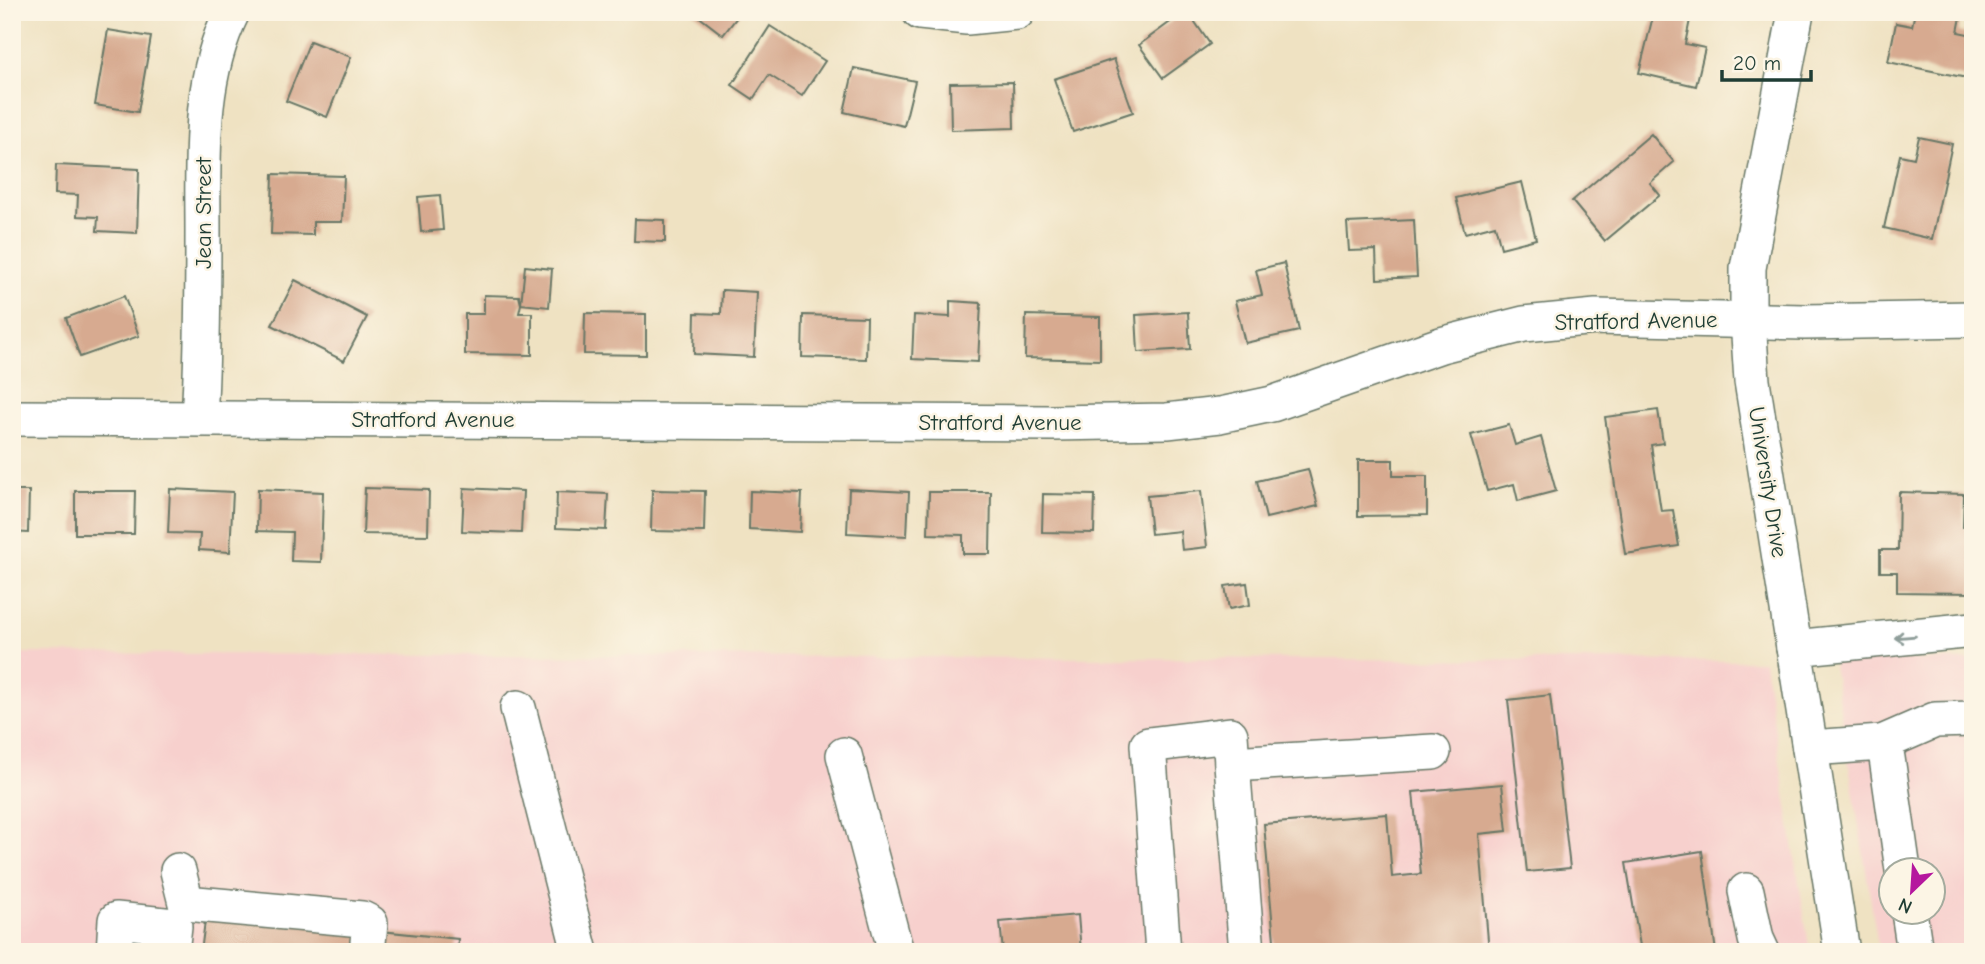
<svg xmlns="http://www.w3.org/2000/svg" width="1985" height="964" viewBox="0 0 1985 964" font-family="'Comic Neue',sans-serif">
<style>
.built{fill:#f7d0cd;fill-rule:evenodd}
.building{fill:#d7aa90}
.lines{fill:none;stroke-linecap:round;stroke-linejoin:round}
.minor-casing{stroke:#687766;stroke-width:38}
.minor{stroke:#fff;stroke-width:35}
.oneway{stroke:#8f9e9a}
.labels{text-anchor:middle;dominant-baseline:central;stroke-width:5;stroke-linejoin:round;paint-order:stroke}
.street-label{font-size:23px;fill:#1f3d34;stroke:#fcf5e5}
</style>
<rect width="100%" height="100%" fill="#fcf5e5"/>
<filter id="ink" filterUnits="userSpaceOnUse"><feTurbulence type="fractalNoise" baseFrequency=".0143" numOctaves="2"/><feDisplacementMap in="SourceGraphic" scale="14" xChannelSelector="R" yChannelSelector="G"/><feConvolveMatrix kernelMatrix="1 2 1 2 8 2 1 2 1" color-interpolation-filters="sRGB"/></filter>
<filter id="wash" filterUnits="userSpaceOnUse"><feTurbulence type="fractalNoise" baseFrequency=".00686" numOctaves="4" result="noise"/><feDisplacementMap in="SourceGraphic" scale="28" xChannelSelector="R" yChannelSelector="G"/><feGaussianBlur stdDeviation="1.57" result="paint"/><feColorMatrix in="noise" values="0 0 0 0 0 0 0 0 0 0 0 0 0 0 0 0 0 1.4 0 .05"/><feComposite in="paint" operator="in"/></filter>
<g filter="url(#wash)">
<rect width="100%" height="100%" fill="#efe2c2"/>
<!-- built -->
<g class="built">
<polygon points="12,653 1764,661 1810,952 12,952"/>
<path d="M 1832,659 L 1973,660 L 1973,952 L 1879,952 ZM 1890,870 L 1932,870 L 1932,912 L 1890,912 Z"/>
</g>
<g id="blocks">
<!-- building -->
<g class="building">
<polygon points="693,12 741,12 723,35"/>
<polygon points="1184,12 1188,12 1210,44 1163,78 1139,45"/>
<polygon points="1654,12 1678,12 1691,15 1685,44 1705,48 1696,86 1639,73"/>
<polygon points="1915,12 1962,12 1958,32 1973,35 1973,53 1967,78 1888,62 1896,23 1912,26"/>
<polygon points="770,26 825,61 802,96 769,75 753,99 732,85"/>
<polygon points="108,30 151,37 138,112 95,105"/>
<polygon points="310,41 351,57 327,117 286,101"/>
<polygon points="1114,59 1133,112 1073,132 1054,79"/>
<polygon points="854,68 915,81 904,126 844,112"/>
<polygon points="1013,82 1014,128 951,130 950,83"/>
<polygon points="1651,134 1674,162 1650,183 1660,195 1605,241 1572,201"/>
<polygon points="1919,137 1952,144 1932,239 1884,228 1900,155 1914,158"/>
<polygon points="56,165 139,169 137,233 97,231 98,217 77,216 78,195 55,194"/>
<polygon points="273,174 344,176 342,222 313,222 313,235 271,234"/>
<polygon points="1522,182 1536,239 1501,248 1495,225 1465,233 1456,198"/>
<polygon points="440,195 443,230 421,232 418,197"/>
<polygon points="635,219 665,220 665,242 634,241"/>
<polygon points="1414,220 1417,277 1377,279 1376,250 1349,251 1347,223"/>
<polygon points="1284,263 1299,331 1245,343 1235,301 1262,295 1256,270"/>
<polygon points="525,266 552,269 549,307 521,304 519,313 532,313 532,355 465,354 465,314 484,314 484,295 519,296 521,304"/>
<polygon points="295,280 367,317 344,361 272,325"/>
<polygon points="722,290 757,292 754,357 694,354 695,313 721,314"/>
<polygon points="124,296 139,336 80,357 66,318"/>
<polygon points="950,301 981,303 978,362 912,359 914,315 950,317"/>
<polygon points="1188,312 1190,349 1138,352 1136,315"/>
<polygon points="585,313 646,314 646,355 584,354"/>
<polygon points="803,315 867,317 866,359 802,357"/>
<polygon points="1026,315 1100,317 1100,360 1025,358"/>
<polygon points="1658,410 1663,443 1651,445 1661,511 1673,510 1679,546 1625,554 1605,417"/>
<polygon points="1509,425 1515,445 1541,437 1556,491 1518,501 1514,484 1487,491 1471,435"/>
<polygon points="1358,460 1393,460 1393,476 1427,476 1427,515 1358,516"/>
<polygon points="1308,469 1318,506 1266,518 1257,481"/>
<polygon points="365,488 429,490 428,535 363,534"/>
<polygon points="464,488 523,491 521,533 462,531"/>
<polygon points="170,489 233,492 230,552 199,550 200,534 168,533"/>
<polygon points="258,489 323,492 321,562 291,561 292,532 257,531"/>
<polygon points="849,489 909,492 907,536 847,533"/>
<polygon points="652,490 705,491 704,532 651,531"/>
<polygon points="12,491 29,491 28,533 12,532"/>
<polygon points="75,491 135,491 134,534 75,534"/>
<polygon points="750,491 802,493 800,532 749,529"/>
<polygon points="1201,491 1207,547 1182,550 1180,531 1151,534 1147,496"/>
<polygon points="557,492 608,494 606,530 556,528"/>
<polygon points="929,492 991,492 990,554 963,554 963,535 928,534"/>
<polygon points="1899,492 1964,494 1963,527 1973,527 1973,593 1897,592 1897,572 1880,572 1880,550 1898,550"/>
<polygon points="1043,494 1095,495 1094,533 1042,532"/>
<polygon points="1247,583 1250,605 1229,609 1225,586"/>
<polygon points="1550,695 1570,868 1527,872 1508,700"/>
<polygon points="1502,784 1507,831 1479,834 1489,952 1275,952 1264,824 1387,814 1392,877 1421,874 1413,792"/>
<polygon points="1702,851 1716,952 1641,952 1626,863"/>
<polygon points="206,913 458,939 457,952 201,952"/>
<polygon points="1078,915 1081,952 1003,952 1000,922"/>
</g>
</g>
</g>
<g filter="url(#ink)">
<use href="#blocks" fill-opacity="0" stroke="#687766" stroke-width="2"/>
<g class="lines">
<!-- minor casing -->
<g class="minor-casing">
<g id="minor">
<polyline points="920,12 967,17 1017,12"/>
<polyline points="1796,12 1748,268 1748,320 1752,381 1842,952"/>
<polyline points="12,418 1053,423 1167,421 1220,415 1272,404 1441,345 1524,324 1596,317 1805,322 1973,319"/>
<path d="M 199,418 C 203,356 203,294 203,231 C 203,158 198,80 232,12"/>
<polyline points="1794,648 1973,630"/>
<polyline points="518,708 580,952"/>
<polyline points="1882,743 1935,720 1973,719"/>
<polyline points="1810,748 1882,743 1887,758 1903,870"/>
<polyline points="844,755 896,952"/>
<polyline points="178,871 186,903 362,919 370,923 367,952"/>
<polyline points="1746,891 1756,939 1762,952"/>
<polyline points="1909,912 1915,952"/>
<polyline points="114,952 116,920 174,926 171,952"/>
<polyline points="1163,952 1148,745 1230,735 1232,764"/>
<polyline points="1247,952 1232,764 1433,752"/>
</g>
</g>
<!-- minor -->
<use href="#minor" class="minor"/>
</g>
<!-- one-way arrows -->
<defs><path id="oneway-shaft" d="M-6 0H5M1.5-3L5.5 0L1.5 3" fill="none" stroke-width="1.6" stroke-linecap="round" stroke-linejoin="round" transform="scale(1.75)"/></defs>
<use class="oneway" href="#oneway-shaft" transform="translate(1905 637) rotate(175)"/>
</g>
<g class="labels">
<!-- street labels -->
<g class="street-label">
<text transform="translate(203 213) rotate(-90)">Jean Street</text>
<text transform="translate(1636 321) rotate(-1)">Stratford Avenue</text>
<text x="433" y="419">Stratford Avenue</text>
<text x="1000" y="422">Stratford Avenue</text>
<text transform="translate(1768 482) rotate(81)">University Drive</text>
</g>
</g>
<!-- margin -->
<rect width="1985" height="964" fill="none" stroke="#fcf5e5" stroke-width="42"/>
<!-- north arrow -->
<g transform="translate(1912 891) rotate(205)"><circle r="33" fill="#fcf5e5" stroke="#a4ab9e" stroke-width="2"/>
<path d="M0-5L12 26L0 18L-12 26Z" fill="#b5179e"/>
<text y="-10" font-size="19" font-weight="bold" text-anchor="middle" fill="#1f3d34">N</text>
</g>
<!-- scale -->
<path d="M1722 70v10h89v-10" fill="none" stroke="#1f3d34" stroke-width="3.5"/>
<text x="1733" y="70" font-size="21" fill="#1f3d34" stroke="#fcf5e5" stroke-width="5" paint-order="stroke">20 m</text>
</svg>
